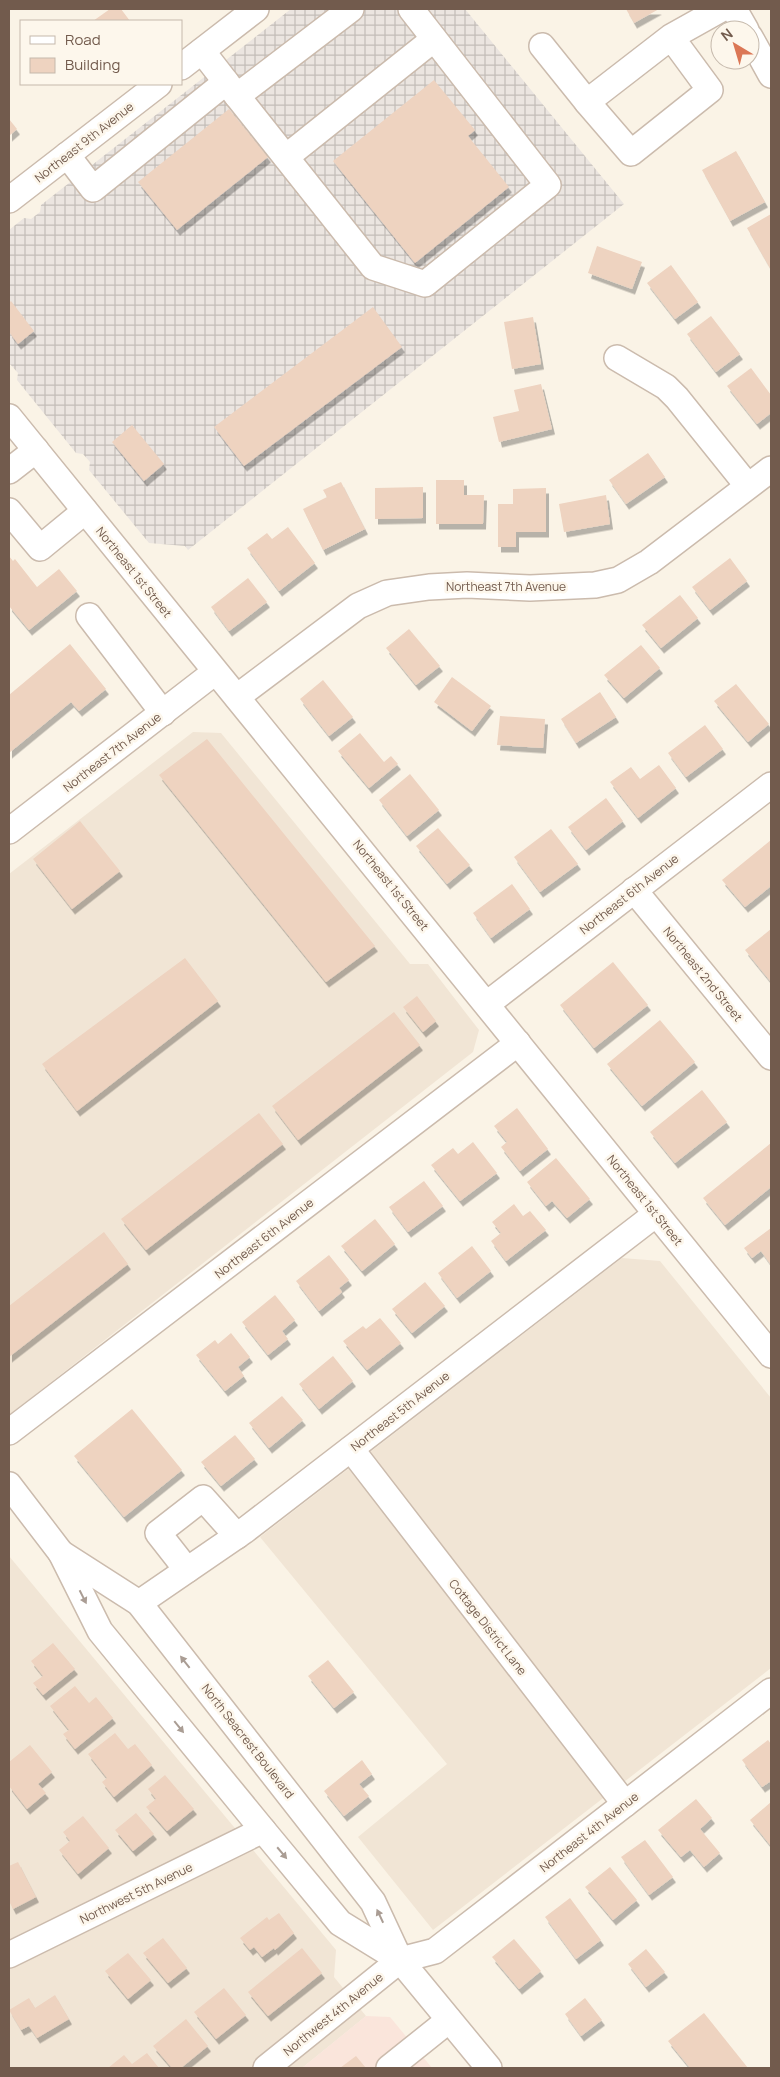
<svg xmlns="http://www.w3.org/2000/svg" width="780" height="2077" viewBox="0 0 780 2077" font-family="Manrope,sans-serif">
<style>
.residential{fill:#f1e5d5}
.commercial{fill:#fae5db}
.industrial{fill:url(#industrial-grid)}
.building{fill:#eed3c0;filter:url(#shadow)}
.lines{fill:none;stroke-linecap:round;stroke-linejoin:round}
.minor-casing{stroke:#cbbbad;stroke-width:28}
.minor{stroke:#fff;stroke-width:25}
.oneway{fill:#aa9d94}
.labels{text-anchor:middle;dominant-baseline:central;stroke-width:5;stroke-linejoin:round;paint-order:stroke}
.street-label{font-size:12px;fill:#725b4d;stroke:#fdf7ec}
</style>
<defs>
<pattern id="industrial-grid" width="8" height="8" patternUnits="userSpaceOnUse" patternTransform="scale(1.25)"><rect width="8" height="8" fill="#ebe5e0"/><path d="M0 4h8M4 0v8" fill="none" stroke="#c3bdb8"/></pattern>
<filter id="shadow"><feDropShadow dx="3" dy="5.5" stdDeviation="0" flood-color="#0004"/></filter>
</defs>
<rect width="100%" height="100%" fill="#faf3e6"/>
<!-- residential -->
<g class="residential">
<polygon points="193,732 221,733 410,964 428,964 479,1030 473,1052 9,1415 9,874"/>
<polygon points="622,1258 660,1261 771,1398 771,1668 433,1930 358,1837 447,1764 260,1537"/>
<polygon points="9,1556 336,1950 334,1977 366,2016 302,2068 9,2068"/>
</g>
<!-- commercial -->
<polygon class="commercial" points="366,2016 390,2017 432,2068 302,2068"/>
<!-- industrial -->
<polygon class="industrial" points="291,9 465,9 624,204 188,550 185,546 149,543 89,470 90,462 83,454 76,453 17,380 18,373 9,363 9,230 24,218 31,219 40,212 41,205"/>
<!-- building -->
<g class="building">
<polygon points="110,9 121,9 130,21 93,21"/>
<polygon points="626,9 659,9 634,23"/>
<polygon points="434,80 475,130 468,136 509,187 415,263 333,161"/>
<polygon points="229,109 268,157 177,230 138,182"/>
<polygon points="9,119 17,129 9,136"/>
<polygon points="736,151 765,202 730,221 702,170"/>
<polygon points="771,214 771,270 747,228"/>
<polygon points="597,246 642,262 632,289 588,273"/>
<polygon points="671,265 698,302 675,319 647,283"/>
<polygon points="11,301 34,331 18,344 9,332 9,303"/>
<polygon points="373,307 402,347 244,466 214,427"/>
<polygon points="711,316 740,354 716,372 687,334"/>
<polygon points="533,317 541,364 512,369 504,322"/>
<polygon points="751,368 771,395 771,413 757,424 727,386"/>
<polygon points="541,384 552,429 499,442 493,417 519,411 514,390"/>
<polygon points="132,425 164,464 144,481 112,442"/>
<polygon points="648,453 665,477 626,504 609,480"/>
<polygon points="436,480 464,480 464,495 484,495 483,524 436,524"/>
<polygon points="341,482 365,529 323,550 303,509 327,497 323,490"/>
<polygon points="423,487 423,518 375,519 375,488"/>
<polygon points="546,488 546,532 516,532 516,547 498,547 498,504 513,504 513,489"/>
<polygon points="606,495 610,524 564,532 559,504"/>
<polygon points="288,527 315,563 279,591 247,548 267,533 272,539"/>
<polygon points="9,556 13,561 15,559 37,587 59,569 77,591 29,630 9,606"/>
<polygon points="730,558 747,581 710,610 692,587"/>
<polygon points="248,578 267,602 229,631 211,607"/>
<polygon points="680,595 698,618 661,648 642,625"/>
<polygon points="409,629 440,666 416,685 386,648"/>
<polygon points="70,644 106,689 79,711 71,702 9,753 9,695"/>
<polygon points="641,645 660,668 624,698 604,675"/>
<polygon points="452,677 491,706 472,731 434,702"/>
<polygon points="323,680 353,717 329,736 300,699"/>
<polygon points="736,684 769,724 748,742 714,701"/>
<polygon points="600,692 616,717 576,743 561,719"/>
<polygon points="500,716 545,719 543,748 497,745"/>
<polygon points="705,725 723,749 686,777 668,753"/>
<polygon points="360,733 384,762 391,756 398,764 369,788 338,751"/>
<polygon points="207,739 375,946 326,982 159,775"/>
<polygon points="659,765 676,788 638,818 610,782 631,767 640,779"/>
<polygon points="410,774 439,810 407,836 379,800"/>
<polygon points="606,798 623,821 586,850 568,827"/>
<polygon points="80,821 120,871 72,909 33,859"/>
<polygon points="438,828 470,865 447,884 416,846"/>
<polygon points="551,829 578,864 540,892 514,857"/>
<polygon points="771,840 771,886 745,907 722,880"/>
<polygon points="512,884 530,909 491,938 473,913"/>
<polygon points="771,929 771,982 745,950"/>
<polygon points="185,958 218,1001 77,1111 42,1064"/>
<polygon points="613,962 648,1005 594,1048 560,1005"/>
<polygon points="417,996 436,1021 423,1032 403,1007"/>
<polygon points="394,1012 420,1045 298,1140 272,1106"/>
<polygon points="660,1020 695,1062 642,1106 607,1064"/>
<polygon points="702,1090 727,1122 675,1163 650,1132"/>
<polygon points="517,1108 548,1149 520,1171 501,1147 507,1142 494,1126"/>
<polygon points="259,1113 283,1144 146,1250 121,1219"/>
<polygon points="473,1142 497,1173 460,1201 431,1165 453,1148 458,1154"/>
<polygon points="771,1143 771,1187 725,1225 703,1198"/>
<polygon points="556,1158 590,1199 567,1218 552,1201 546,1206 527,1182"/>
<polygon points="424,1181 443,1206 408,1232 389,1207"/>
<polygon points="514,1204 523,1216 530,1211 546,1230 506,1261 491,1241 501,1233 492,1222"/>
<polygon points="375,1219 395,1244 362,1271 341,1246"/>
<polygon points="771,1228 771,1265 761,1251 752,1258 744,1248"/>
<polygon points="104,1232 128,1264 9,1357 9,1306"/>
<polygon points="472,1246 491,1271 457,1298 438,1273"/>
<polygon points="329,1255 349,1280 339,1288 342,1292 319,1311 296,1281"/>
<polygon points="425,1282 445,1306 412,1333 392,1309"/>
<polygon points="275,1295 295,1320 282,1331 288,1339 268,1355 242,1322"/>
<polygon points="380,1318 401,1343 367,1370 343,1341 363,1326 366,1329"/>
<polygon points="231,1333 250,1357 238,1367 244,1376 225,1391 196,1355 215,1340 218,1344"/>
<polygon points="333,1356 353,1381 319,1409 299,1384"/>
<polygon points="282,1396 303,1420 269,1448 249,1423"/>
<polygon points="132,1409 182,1470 124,1517 74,1456"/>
<polygon points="235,1435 255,1459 221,1486 201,1462"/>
<polygon points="53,1643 75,1669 43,1695 33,1683 43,1676 31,1661"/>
<polygon points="328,1660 354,1692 334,1708 308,1676"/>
<polygon points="75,1686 89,1703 96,1697 113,1718 75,1749 63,1734 69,1730 50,1706"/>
<polygon points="115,1733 128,1749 135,1744 152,1765 114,1797 102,1782 107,1778 88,1754"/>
<polygon points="768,1740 771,1744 771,1781 762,1787 742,1760"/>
<polygon points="30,1745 52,1772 38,1784 46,1793 27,1809 9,1786 9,1762"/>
<polygon points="362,1760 372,1774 359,1784 369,1796 344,1816 324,1791"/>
<polygon points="165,1775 194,1809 167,1831 146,1807 156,1799 148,1789"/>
<polygon points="696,1799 712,1818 700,1829 720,1853 704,1867 690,1850 681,1857 658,1830"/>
<polygon points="771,1802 771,1846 750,1820"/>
<polygon points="136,1813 154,1834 133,1851 115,1830"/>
<polygon points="83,1816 109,1848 78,1874 59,1850 70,1841 63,1832"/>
<polygon points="645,1840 673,1877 649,1895 621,1857"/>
<polygon points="18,1862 36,1897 13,1909 9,1901 9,1866"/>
<polygon points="610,1867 637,1900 613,1920 585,1887"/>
<polygon points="570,1898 601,1940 576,1959 545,1917"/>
<polygon points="279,1913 294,1933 275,1950 274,1948 262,1957 254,1947 250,1950 240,1938 267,1917 269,1920"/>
<polygon points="163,1938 187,1968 168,1983 143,1953"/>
<polygon points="514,1939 541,1971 519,1989 492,1957"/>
<polygon points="302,1948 322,1973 268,2016 248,1992"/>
<polygon points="646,1949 665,1972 646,1987 628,1964"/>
<polygon points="128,1953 151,1980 128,1999 105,1971"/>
<polygon points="224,1988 246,2015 216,2039 194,2012"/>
<polygon points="55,1995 69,2019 37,2038 29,2026 21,2030 9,2010 29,1998 35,2008"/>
<polygon points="585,1998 602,2020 581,2036 565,2014"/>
<polygon points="704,2013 748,2068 690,2068 668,2041"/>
<polygon points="186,2019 208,2046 181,2068 172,2068 153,2046"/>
<polygon points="147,2053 159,2068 108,2068 124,2055 132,2064"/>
<polygon points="356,2056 366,2068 340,2068"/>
</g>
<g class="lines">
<!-- minor casing -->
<g class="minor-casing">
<g id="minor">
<polyline points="734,9 746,30"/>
<polyline points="671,37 710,90 631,153 587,102 671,37 721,9"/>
<polyline points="750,37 771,75"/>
<polyline points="542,46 587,102"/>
<polyline points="181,67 256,9"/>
<polyline points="226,82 373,267 425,284 548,185 411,9"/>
<polyline points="237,96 351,9"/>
<polyline points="67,155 93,189 226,82 202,51"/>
<polyline points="286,157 434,39"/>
<polyline points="9,200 159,84"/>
<polyline points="617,358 666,387 677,398 747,485"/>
<polyline points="9,417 771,1355"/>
<polyline points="9,471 36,450"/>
<polyline points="9,511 40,548 85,511"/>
<polyline points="89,616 163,713"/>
<polyline points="237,697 358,606 387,593 429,587 467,585 530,588 595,585 618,580 649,562 771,469"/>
<polyline points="9,831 215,672"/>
<polyline points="634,890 771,1057"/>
<polyline points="487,1004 771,785"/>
<polyline points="9,1432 518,1043"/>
<polyline points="351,1449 625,1804"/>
<polyline points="9,1485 61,1553 100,1631 263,1830 340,1923 400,1960"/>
<polyline points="61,1553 139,1603 373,1902 400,1960 489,2068"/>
<polyline points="187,1570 158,1533 203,1498 237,1536"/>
<polyline points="139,1603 244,1531 656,1214"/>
<polyline points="9,1955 263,1830"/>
<polyline points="266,2068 400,1960 435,1951 771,1691"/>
<polyline points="389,2068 449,2020"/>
</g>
</g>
<!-- minor -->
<use href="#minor" class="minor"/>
</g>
<!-- one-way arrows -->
<defs><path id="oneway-solid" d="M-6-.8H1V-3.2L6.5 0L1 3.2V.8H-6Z" transform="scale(1.25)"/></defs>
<g class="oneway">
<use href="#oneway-solid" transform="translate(83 1597) rotate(63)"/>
<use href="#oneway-solid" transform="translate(185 1662) rotate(-128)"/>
<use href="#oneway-solid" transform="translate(179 1727) rotate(51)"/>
<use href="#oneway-solid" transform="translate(282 1853) rotate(50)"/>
<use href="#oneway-solid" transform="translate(380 1916) rotate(-115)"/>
</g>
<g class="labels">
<!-- street labels -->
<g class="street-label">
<text transform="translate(84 142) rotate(-38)">Northeast 9th Avenue</text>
<text transform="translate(134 572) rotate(51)">Northeast 1st Street</text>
<text x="506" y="586">Northeast 7th Avenue</text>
<text transform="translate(112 752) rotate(-38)">Northeast 7th Avenue</text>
<text transform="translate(391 885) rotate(51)">Northeast 1st Street</text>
<text transform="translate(629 894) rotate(-38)">Northeast 6th Avenue</text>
<text transform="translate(703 974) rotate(51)">Northeast 2nd Street</text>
<text transform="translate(645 1200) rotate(51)">Northeast 1st Street</text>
<text transform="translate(264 1238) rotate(-38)">Northeast 6th Avenue</text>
<text transform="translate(400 1411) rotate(-38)">Northeast 5th Avenue</text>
<text transform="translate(488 1627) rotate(52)">Cottage District Lane</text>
<text transform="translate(248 1741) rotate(52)">North Seacrest Boulevard</text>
<text transform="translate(589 1832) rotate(-38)">Northeast 4th Avenue</text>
<text transform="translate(136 1893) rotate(-26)">Northwest 5th Avenue</text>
<text transform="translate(333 2014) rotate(-39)">Northwest 4th Avenue</text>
</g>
</g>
<!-- border -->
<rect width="780" height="2077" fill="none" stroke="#725b4d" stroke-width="20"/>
<!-- legend -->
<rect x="20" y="20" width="162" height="65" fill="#fdf7ec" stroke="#c5b9ac"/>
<rect x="30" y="36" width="25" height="8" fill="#ffffff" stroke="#c5b9ac"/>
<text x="65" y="45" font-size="15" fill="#725b4d">Road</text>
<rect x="30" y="58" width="25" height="15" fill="#eed3c0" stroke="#c5b9ac"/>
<text x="65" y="70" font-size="15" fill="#725b4d">Building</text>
<!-- north arrow -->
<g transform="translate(735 45) rotate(322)"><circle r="24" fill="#fdf7ec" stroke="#c5b9ac"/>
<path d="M0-4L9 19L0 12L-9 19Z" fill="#db7755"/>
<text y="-8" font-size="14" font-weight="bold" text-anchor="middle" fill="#725b4d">N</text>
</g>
</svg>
